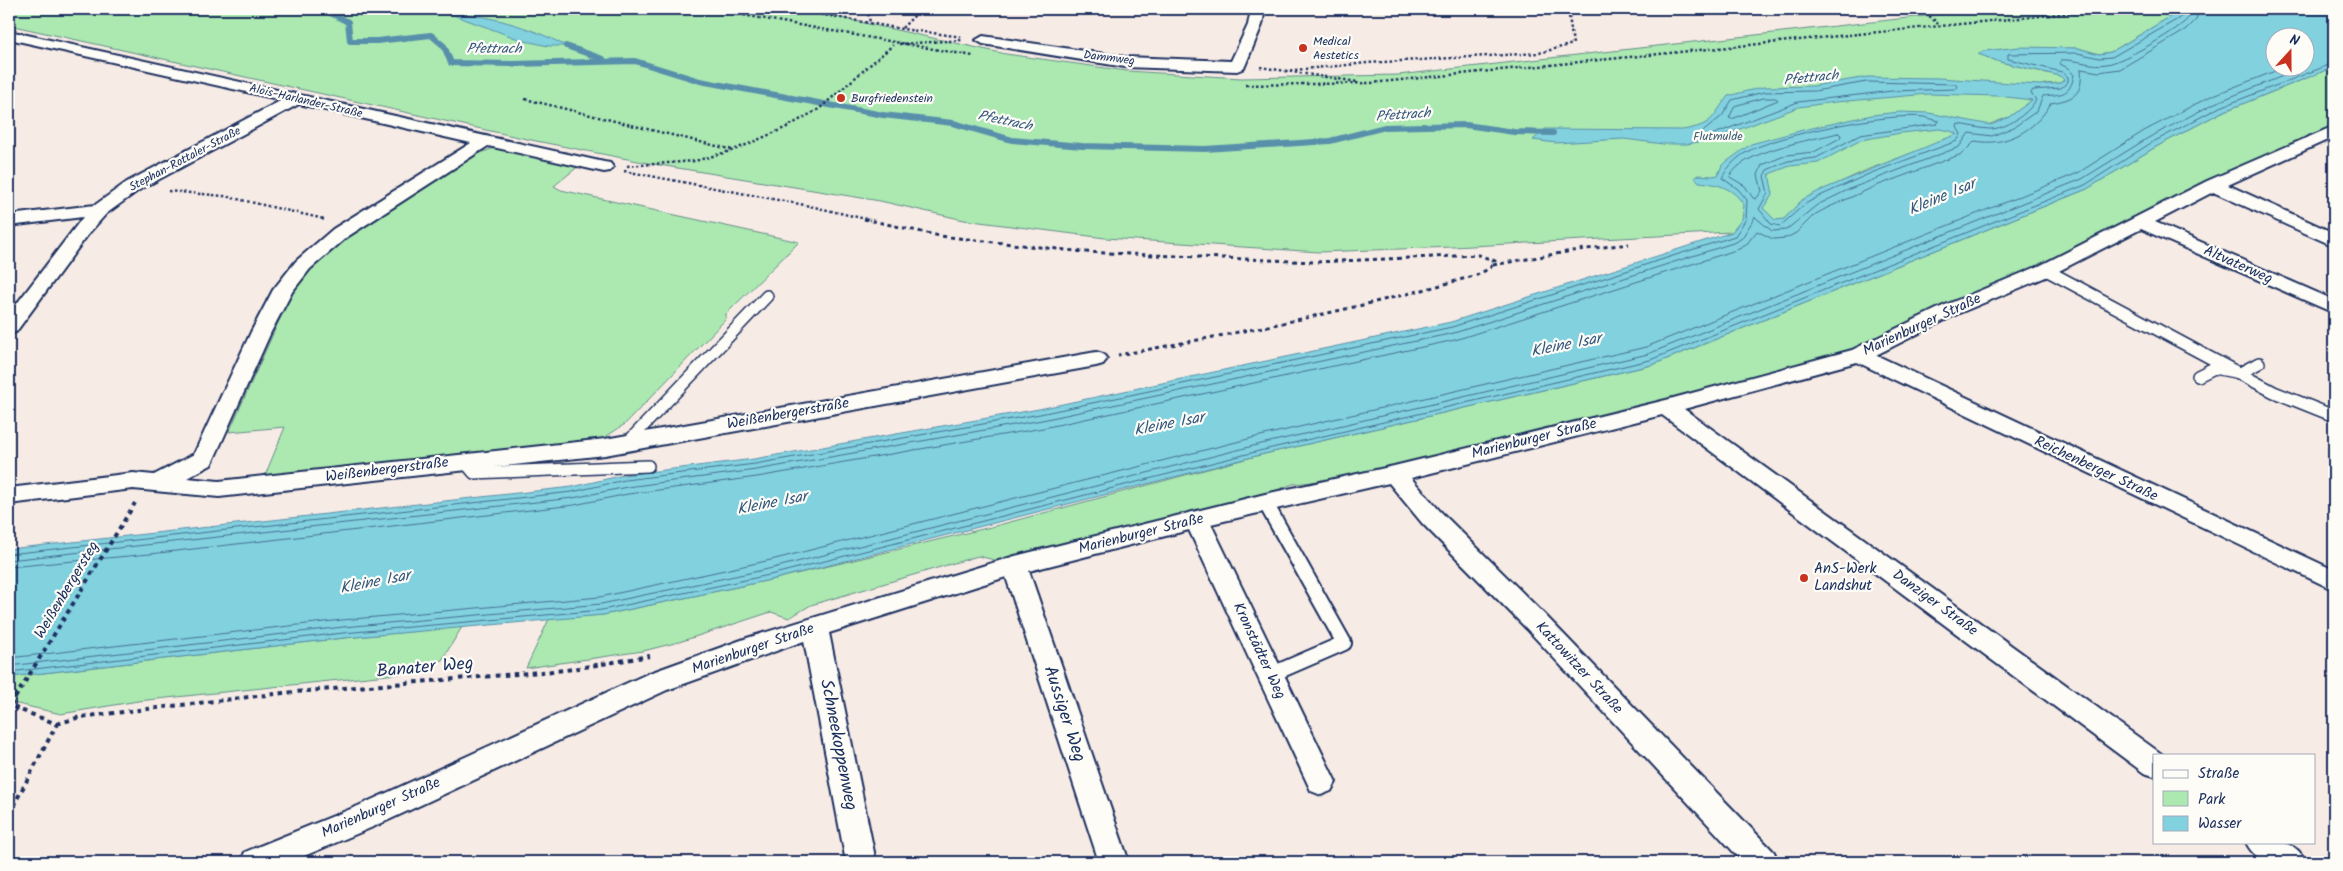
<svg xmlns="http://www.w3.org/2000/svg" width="2343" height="871" viewBox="0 0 2343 871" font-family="Kalam,sans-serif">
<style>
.green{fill:#abe9b0;stroke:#638c87}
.water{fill:#82d1df;stroke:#5990ab;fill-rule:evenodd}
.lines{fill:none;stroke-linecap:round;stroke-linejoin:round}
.shore{stroke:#447092;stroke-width:1}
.stream{stroke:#5990ab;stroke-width:6}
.service-far1-casing{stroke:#1b2f5e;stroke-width:14}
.service-casing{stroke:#1b2f5e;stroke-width:18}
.minor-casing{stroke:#1b2f5e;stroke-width:4}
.path-far2{stroke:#1b2f5e;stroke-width:2.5;stroke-dasharray:2.5 2.5;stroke-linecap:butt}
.path-far1{stroke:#1b2f5e;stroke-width:3;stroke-dasharray:4 4;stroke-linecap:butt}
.path{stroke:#1b2f5e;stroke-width:4;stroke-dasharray:4.5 4.5;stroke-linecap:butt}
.service-far1{stroke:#fdfcf7;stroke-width:11}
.service{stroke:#fdfcf7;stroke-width:14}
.minor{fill:#fdfcf7;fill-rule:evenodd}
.poi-dot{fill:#c8321e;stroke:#fdfcf7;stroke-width:2}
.labels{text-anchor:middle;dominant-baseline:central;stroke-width:4.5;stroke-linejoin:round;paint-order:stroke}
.far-poi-label{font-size:12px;fill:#1b2f5e;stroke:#fdfcf7;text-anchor:start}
.far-street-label{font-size:12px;fill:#1b2f5e;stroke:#fdfcf7}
.far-park-label{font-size:12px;fill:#3f5e72;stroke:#fdfcf7}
.far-water-label{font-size:14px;font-style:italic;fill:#35587e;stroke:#fdfcf7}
.street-label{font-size:15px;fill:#1b2f5e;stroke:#fdfcf7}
.poi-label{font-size:15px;fill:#1b2f5e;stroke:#fdfcf7;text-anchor:start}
.water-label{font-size:16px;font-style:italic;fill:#35587e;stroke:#fdfcf7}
.near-street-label{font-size:18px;fill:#1b2f5e;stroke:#fdfcf7}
</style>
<rect width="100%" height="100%" fill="#f7ebe5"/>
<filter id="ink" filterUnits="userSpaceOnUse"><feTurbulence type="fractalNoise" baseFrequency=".02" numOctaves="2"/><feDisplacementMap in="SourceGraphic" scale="10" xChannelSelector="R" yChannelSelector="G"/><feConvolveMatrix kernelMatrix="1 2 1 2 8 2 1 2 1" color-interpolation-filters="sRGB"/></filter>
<g filter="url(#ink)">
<!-- green -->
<g class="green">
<polygon points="9,9 800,9 1006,54 1127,71 1241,78 1398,75 1988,9 2183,9 2111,52 2099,54 2078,48 1984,51 1979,54 2000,62 2060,76 2064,80 2060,83 2045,84 2029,103 2009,117 1869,169 1802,200 1784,219 1778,221 1732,232 1453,247 1319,252 1105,238 964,220 880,201 653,164 536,141 9,25"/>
<polygon points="2334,67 2334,131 1859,355 1394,474 1293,484 1197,520 1015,565 978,556 811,605 789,618 771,612 679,642 643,651 526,668 549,619 603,615 775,579 995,526 1260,455 1652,365 2087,189 2154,148 2220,113"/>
<polygon points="494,148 580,165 554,186 561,190 799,242 726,314 726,319 625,424 604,438 264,478 285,427 229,432 290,296 305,271 347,236 470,157"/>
<polygon points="462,627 442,660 416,672 138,701 61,714 9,702 9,677 344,638"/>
</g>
<!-- water -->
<g class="water">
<path d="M 2183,9 L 2334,9 L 2334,67 L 2220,113 L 2154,148 L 2087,189 L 1652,365 L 1260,455 L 775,579 L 603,615 L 344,638 L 9,677 L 9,549 L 572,487 L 624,475 L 754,459 L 1039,409 L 1451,322 L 1732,232 L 1742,219 L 1744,205 C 1733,188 1719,184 1699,182 L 1695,177 L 1698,175 L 1712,176 L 1718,175 L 1722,165 L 1751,144 L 1803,130 L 1872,115 L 1900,112 L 1929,113 L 1991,125 L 2009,117 L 2032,100 L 1998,96 L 1929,94 L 1835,102 L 1799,107 L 1716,138 L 1688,144 L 1663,144 L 1624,139 L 1556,143 L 1533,140 L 1545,129 L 1682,130 C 1714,125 1711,118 1728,96 L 1763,87 L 1813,86 L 1867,77 L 1939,78 L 2040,85 L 2060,83 L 2064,80 L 2060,76 L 2000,62 L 1978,54 L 1984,51 L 2019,47 L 2078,48 L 2099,54 L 2111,52 ZM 2276,38 L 2306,38 L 2306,68 L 2276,68 ZM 1939,129 L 1950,131 L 1957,134 L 1819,191 L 1802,200 L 1784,219 L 1775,220 L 1763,208 L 1773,194 L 1769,174 L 1790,166 L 1818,163 L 1861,140 L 1901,133 Z"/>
<path d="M 448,13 C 487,14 531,27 566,46 L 548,46 L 521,40 Z"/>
</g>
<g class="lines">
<!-- shore -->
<g class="shore">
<polygon points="1867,82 1955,84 1958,87 1955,89 1892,91 1798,102 1714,134 1702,137 1699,135 1722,116 1732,100 1764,92 1814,91"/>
<polygon points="1764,98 1776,98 1778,100 1732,119 1729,118 1735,106"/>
<path d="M 1838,133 L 1841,135 L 1840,138 L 1814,152 L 1787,155 L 1762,165 L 1758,175 L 1762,191 L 1756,199 L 1753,198 L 1745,186 L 1730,177 C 1740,151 1812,140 1838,133 Z"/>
<path d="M 9,554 L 572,492 L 625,480 L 755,464 L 1040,414 L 1452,327 L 1735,236 L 1746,219 L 1747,200 L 1738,189 L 1722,178 C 1727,168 1735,159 1745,153 C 1775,135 1889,112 1924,117 C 1929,118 1934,120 1939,121 L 1937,124 L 1860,135 L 1816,158 L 1788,161 L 1767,170 L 1764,176 L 1768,193 L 1759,209 L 1771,224 L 1780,226 L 1805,204 L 1822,195 L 1871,173 L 1957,141 L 1961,134 L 1957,127 L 1958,124 C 1969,125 1979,129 1990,129 C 2006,129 2028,114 2036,100 L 2031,93 L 2033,90 L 2061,88 L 2068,82 L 2068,77 L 2062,72 L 2008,59 L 2008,54 L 2078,53 L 2099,58 L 2112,57 L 2178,19 L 2184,14 L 2185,9"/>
<path d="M 9,560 L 573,498 L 627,487 L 756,470 L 1042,420 L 1454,333 L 1736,242 L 1742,238 L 1755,217 L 1772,231 L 1786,230 L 1817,205 L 1852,188 L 1959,147 L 1969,133 L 1992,136 L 2014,127 L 2037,111 L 2043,96 C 2062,94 2070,96 2074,75 L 2068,68 L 2060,64 L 2061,60 C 2077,59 2091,67 2107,64 C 2122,62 2182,29 2190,16 C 2190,15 2191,10 2191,9"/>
<path d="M 9,567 L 150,554 L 574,505 L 628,494 L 757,477 L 1043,428 L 1455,340 L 1739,249 L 1746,245 L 1757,231 L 1773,239 L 1786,238 L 1796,233 L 1814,215 L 1827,208 L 1876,186 L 1962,154 L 1975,141 C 2006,147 2036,130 2051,103 C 2075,99 2083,94 2081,69 L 2099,72 L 2120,69 L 2186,30 L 2196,20 L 2199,9"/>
<polyline points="9,658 342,620 600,597 771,560 1256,437 1646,347 2078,173 2144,131 2211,96 2283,68"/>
<polyline points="9,666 343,627 601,604 773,568 1257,445 1648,354 2082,179 2148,138 2215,103 2303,68"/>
<polyline points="9,672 343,633 602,610 774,574 1259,451 1650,360 2085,185 2151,143 2218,108 2334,63"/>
</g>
<!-- stream -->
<g class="stream">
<polyline points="323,9 348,22 350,41 377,41 431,35 444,46 451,63 513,64 635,61 700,81 883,115 953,123 1012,140 1082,146 1205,149 1330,141 1385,127 1466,125 1514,132 1553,133"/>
<polyline points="566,46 603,59"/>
</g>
<!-- service-far1 casing -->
<g class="service-far1-casing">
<g id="service-far1">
<polyline points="2046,270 2274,392 2334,416"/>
<polyline points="2198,376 2214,368 2240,373 2259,363"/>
<polyline points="628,442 767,296"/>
<polyline points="464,461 474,473 648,466"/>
<polyline points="1265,502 1266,504"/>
</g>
</g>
<!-- service casing -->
<g class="service-casing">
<polyline id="service" points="1265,502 1344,643 1270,675"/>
</g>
<!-- minor casing -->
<g class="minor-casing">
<g id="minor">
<polygon points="1251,9 1265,9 1262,25 1245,66 1242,69 1237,71 1125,67 983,44 976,40 983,36 1125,57 1231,61 1248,25"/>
<polygon points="9,31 604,162 610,163 613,167 610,171 604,172 488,146 347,237 310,269 292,292 271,332 214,459 211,465 187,478 219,481 605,439 1096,352 1103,354 1107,359 1103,364 1096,366 605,455 219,497 133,489 9,504 9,488 133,473 154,475 194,454 251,332 273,290 296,261 333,229 471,143 299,104 139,190 106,214 89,233 16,332 9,334 9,314 83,217 9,226 9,215 95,205 127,182 282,100 9,39"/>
<polygon points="2334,126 2334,137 2228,185 2334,233 2334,246 2213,192 2155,222 2334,300 2334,313 2141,229 2053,274 1957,314 1876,355 2334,570 2334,590 1857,362 1684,409 2163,755 2154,755 2154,776 2144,773 1662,415 1411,478 1440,511 1545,615 1774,852 1778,862 1743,862 1527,629 1422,523 1389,483 1211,524 1336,782 1331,791 1321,795 1311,791 1189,530 1029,571 1129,862 1099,862 1006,577 829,633 876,862 846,862 804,641 667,690 380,824 290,862 241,862 245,852 358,806 647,674 747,638 1015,556 1265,494 1394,466 1666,400 1852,350 1943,306 2039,266 2207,181"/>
<path d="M 2246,842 C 2270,842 2294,836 2306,862 C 2283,863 2257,867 2246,842 Z"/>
</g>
</g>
<!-- path-far2 -->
<g class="path-far2">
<polyline points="709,9 973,56"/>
<polyline points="791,9 902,29 963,37"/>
<polyline points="867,9 870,22"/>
<polyline points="1922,9 1938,24"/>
<polyline points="902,28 921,9"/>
<polyline points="899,44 963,40"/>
<polyline points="1260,67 1358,82"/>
<polyline points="1285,71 1367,63 1539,53 1573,44 1568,9"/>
<polyline points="1246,85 1371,83 2109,9"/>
<polyline points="525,99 733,150"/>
<polyline points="627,166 695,161 734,150 785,128 819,109 893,45"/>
<polyline points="624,171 810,206 870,220"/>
<polyline points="168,191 224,196 324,219"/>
</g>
<!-- path-far1 -->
<g class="path-far1">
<polyline points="322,219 324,219"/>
<path d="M 864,219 L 940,236 L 1084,252 L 1315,262 L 1479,255 L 1495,261 L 1490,268 L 1477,275 C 1359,309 1239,333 1118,355"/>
<polyline points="1493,265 1578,250 1629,244"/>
</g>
<!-- path -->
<g class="path">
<polyline points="57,724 80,717 283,693 566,670 650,656"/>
<polyline points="9,814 57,724 10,706 135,503"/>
</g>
<!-- service-far1 -->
<use href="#service-far1" class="service-far1"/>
<!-- service -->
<use href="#service" class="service"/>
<!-- minor -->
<use href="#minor" class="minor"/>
</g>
</g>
<!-- markers -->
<g class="poi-dot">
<circle cx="1303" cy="48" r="5"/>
<circle cx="841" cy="98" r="5"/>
<circle cx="1804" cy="578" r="5"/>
</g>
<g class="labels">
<!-- far-poi labels -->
<g class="far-poi-label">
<text x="1313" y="41">Medical<tspan x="1313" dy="14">Aestetics</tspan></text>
<text x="851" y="98">Burgfriedenstein</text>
</g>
<!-- far-street labels -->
<g class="far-street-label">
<text transform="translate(1109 58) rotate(7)">Dammweg</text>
<text transform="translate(306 101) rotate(13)">Alois-Harlander-Straße</text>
<text transform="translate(185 159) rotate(-28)">Stephan-Rottaler-Straße</text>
</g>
<!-- far-park labels -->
<g class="far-park-label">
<text x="1718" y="136">Flutmulde</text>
</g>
<!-- far-water labels -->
<g class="far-water-label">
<text x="494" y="49">Pfettrach</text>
<text transform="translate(1811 78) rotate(-6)">Pfettrach</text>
<text transform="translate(1403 115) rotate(-4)">Pfettrach</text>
<text transform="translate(1005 121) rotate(12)">Pfettrach</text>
</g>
<!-- street labels -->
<g class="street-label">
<text transform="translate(2238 265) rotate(24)">Altvaterweg</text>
<text transform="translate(1922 325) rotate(-25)">Marienburger Straße</text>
<text transform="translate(788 414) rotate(-10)">Weißenbergerstraße</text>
<text transform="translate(1534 439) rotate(-14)">Marienburger Straße</text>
<text transform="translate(2096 469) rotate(25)">Reichenberger Straße</text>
<text transform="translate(387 470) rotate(-7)">Weißenbergerstraße</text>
<text transform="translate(1141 534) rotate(-14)">Marienburger Straße</text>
<text transform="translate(67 590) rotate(-59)">Weißenbergersteg</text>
<text transform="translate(1935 603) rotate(36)">Danziger Straße</text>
<text transform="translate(753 649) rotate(-19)">Marienburger Straße</text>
<text transform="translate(1259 651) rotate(65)">Kronstädter Weg</text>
<text transform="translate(1579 668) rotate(47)">Kattowitzer Straße</text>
<text transform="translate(381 808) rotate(-24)">Marienburger Straße</text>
</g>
<!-- poi labels -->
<g class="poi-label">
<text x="1814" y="569">AnS-Werk<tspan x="1814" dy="17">Landshut</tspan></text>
</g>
<!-- water labels -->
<g class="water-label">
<text transform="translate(1942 197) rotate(-23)">Kleine Isar</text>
<text transform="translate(1566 345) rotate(-11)">Kleine Isar</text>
<text transform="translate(1169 424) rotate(-11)">Kleine Isar</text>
<text transform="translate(772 503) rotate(-11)">Kleine Isar</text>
<text transform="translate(375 582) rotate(-11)">Kleine Isar</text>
</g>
<!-- near-street labels -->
<g class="near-street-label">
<text transform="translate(425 668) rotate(-5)">Banater Weg</text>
<text transform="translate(1064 714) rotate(72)">Aussiger Weg</text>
<text transform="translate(838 745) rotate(79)">Schneekoppenweg</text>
</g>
</g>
<!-- margin -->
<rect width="2343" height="871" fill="none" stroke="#fdfcf7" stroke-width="30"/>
<rect x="15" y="15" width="2313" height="841" fill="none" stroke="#1b2f5e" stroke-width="2" filter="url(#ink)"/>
<!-- legend -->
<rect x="2153" y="754" width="162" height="90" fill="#fdfcf7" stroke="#a3aaba"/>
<rect x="2163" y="770" width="25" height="8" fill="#fdfcf7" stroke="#a3aaba"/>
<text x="2198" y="778" font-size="15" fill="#1b2f5e">Straße</text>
<rect x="2163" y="791" width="25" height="15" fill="#abe9b0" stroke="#a3aaba"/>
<text x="2198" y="804" font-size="15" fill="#1b2f5e">Park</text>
<rect x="2163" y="816" width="25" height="15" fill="#82d1df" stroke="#a3aaba"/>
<text x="2198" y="828" font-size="15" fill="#1b2f5e">Wasser</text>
<!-- north arrow -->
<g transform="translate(2290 52) rotate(21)"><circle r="24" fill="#fdfcf7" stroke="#a3aaba"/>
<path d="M0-4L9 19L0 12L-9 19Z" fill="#c8321e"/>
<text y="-8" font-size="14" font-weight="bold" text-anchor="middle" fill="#1b2f5e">N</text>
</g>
</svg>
